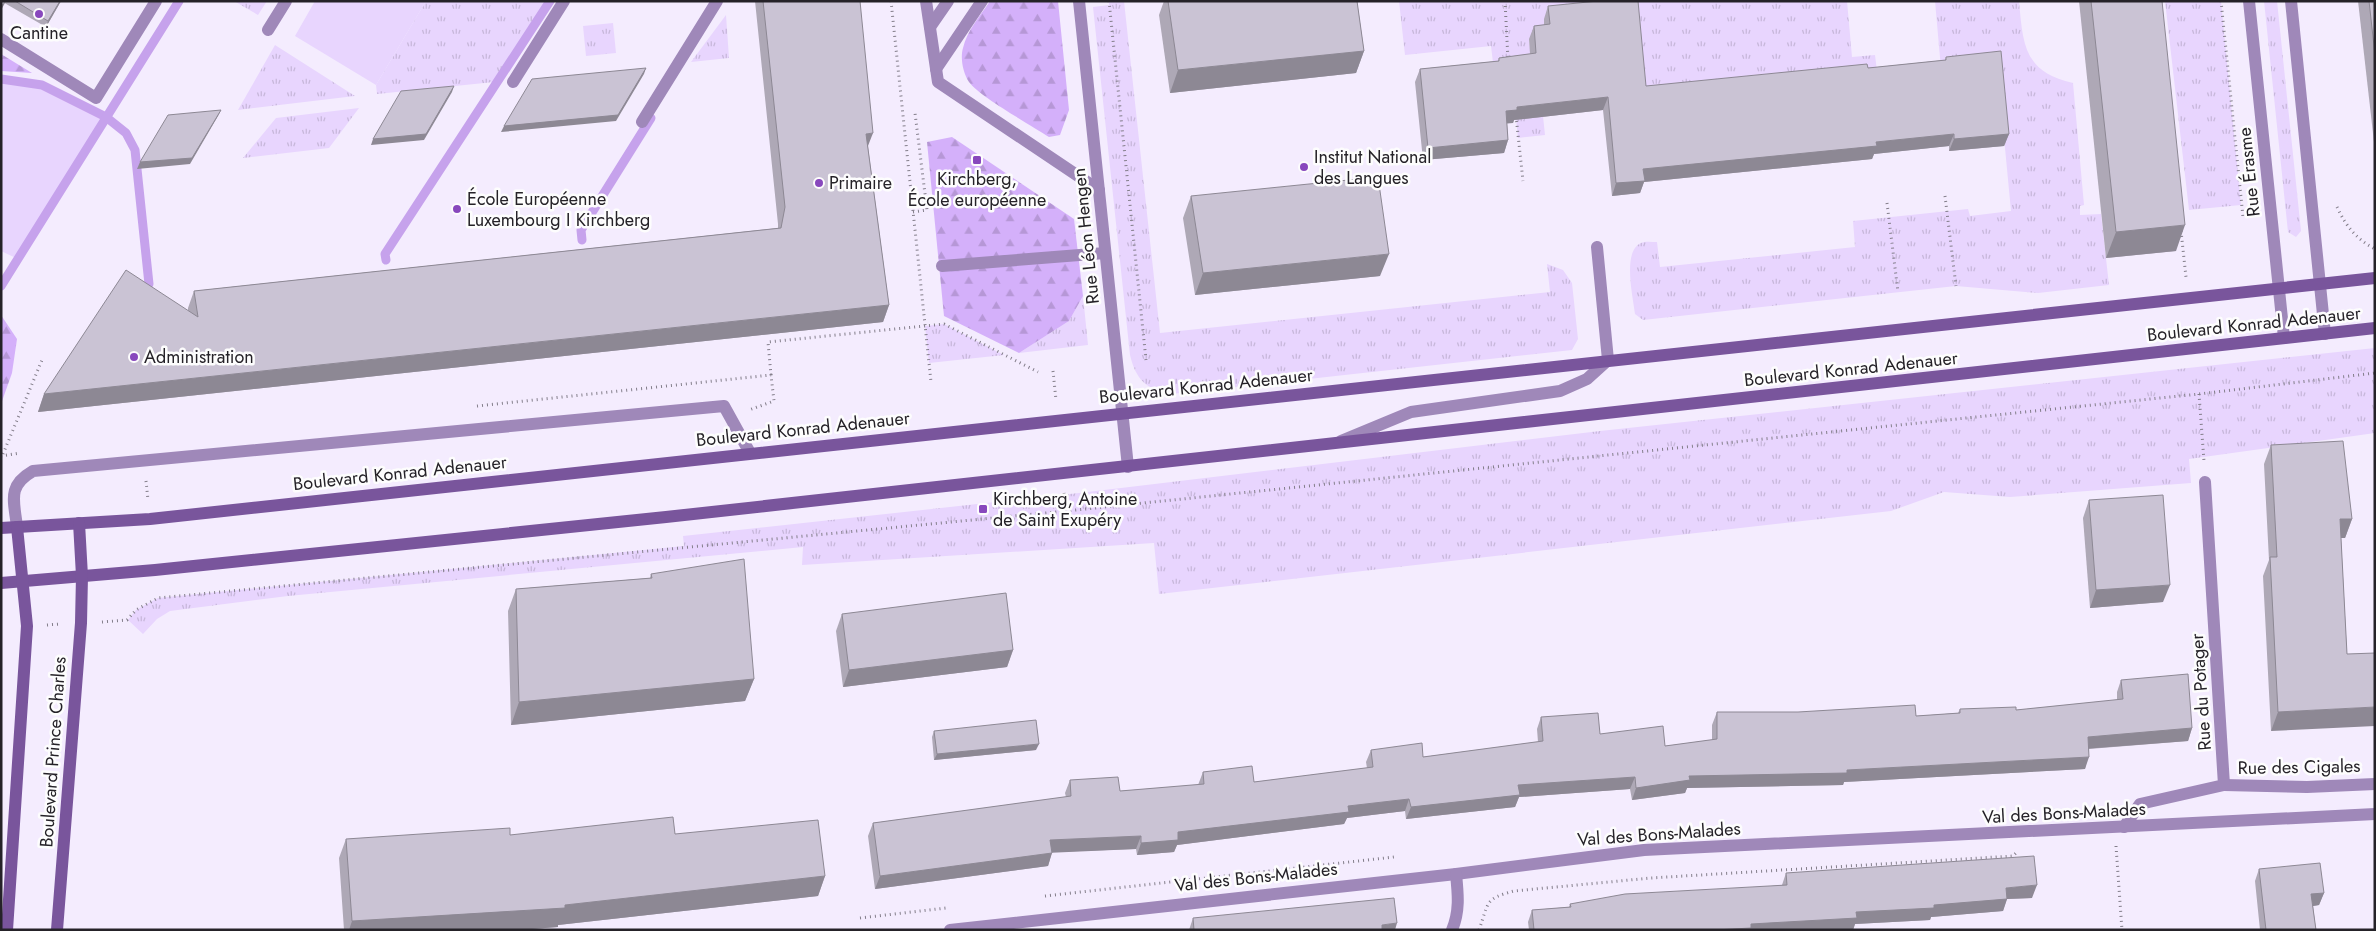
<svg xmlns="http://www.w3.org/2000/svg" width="2376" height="931" viewBox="0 0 2376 931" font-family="Jost,sans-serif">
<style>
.grass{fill:url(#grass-tufts)}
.forest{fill:url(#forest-firs)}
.garden{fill:#e8d5fe}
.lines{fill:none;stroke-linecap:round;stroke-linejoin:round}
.stream{stroke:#c6a2ec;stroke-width:9}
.path{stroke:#837e8a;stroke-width:3;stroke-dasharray:1 4;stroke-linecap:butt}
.service{stroke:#9f88b9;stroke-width:12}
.minor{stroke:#9f88b9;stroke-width:12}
.tertiary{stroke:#9f88b9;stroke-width:12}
.secondary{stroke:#79559c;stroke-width:12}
.wall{fill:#aea8b6}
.shaded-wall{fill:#8d8894}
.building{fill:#cac3d4;stroke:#8d8894}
.poi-dot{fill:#8848bd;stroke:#fdfdfd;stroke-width:2}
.labels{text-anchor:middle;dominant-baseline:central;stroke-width:5;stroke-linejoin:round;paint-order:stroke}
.poi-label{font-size:18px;fill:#252228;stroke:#fdfdfd;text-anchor:start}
.street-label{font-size:18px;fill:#252228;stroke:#fdfdfd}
</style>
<defs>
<pattern id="grass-tufts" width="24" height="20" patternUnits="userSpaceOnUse" patternTransform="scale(1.25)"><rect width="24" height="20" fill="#e8d5fe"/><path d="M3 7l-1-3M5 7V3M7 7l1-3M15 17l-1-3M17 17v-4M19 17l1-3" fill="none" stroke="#c7b7da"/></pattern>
<pattern id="forest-firs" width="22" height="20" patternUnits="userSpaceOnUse" patternTransform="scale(1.25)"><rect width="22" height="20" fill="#d4b0fa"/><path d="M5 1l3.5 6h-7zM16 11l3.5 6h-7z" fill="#b697d6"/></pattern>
</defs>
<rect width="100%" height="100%" fill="#f4ecfe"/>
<!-- grass -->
<g class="grass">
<polygon points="234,1 267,1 258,15"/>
<polygon points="426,1 546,1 494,82 377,94 376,85"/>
<path d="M 1109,1 L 1124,1 L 1160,333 L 1550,292 L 1547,264 L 1563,270 L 1572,283 L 1578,339 L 1572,350 L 1171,394 C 1146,389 1136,380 1130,355 L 1093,7 L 1109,5 Z"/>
<polygon points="1399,1 1847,1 1852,57 1875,55 1878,79 1641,99 1545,37 1529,39 1537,116 1543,116 1545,135 1518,138 1511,69 1494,71 1491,46 1405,55"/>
<path d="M 1935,1 L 2019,1 C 2023,45 2024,72 2073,83 L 2084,205 L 2080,206 L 2080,215 L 2101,214 L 2109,285 L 2038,293 L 1956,286 L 1643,320 L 1635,314 C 1633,297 1622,251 1641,243 C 1645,241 1652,242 1657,242 L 1660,267 L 1855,247 L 1853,221 L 1968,209 L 1970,216 L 2011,211 L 1997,64 L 1941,69 Z"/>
<polygon points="2165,1 2221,1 2241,205 2189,210"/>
<polygon points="2264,1 2277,1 2301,231 2296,237 2288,232"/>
<polygon points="726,15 729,58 691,62"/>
<polygon points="613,23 616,53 586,56 583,26"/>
<polygon points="275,45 355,96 238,110"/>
<polygon points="359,108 329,148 243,158 276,118"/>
<polygon points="1083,296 1088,345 1019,353 1069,321"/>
<polygon points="944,324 1004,355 929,363 925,326"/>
<polygon points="2375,348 2375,433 2189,459 2191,483 2010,497 1944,492 1891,511 1159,594 1154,543 802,565 803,547 288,596 170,611 157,619 143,634 128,620 136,610 158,598 684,546 683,536 1079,493 1600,431"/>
</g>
<!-- forest -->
<g class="forest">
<path d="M 990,1 L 1058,1 L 1069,110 L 1060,135 L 1049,137 C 1031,125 980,97 969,82 C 963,73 960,58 963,48 C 967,31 980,16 990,1 Z"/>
<polygon points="1,54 32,73 1,71"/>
<polygon points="952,137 1074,219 1083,296 1069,321 1019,353 944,316 927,142"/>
<polygon points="1,315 17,339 12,373 1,404"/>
</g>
<!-- garden -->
<g class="garden">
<polygon points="315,1 426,1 376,85 295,36"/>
<polygon points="1,79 42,85 106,117 18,259 1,251"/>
</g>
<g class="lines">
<!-- stream -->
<g class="stream">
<polyline points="1,79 42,85 106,117 126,133 135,150 149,284"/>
<polyline points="582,240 581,230 651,118"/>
<polyline points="386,260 385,254 550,1"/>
<polyline points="1,286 179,1"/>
</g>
<!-- path -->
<g class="path">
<polyline points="891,1 931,382"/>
<polyline points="1109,1 1146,360"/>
<polyline points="1505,1 1508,60"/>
<polyline points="2221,1 2243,217"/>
<polyline points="1516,116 1523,181"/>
<polyline points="1945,196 1956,286"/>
<polyline points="1887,203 1898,292"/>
<path d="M 2337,207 C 2346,226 2356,239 2375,249"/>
<polyline points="913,212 927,210 915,113"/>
<polyline points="2181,231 2186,277"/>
<polyline points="1053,371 1056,400"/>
<polyline points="771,375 768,342 944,324 1038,372"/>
<polyline points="2199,394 2204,461"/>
<polyline points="477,406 771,375 774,401 749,410"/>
<polyline points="3,454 42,360"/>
<polyline points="1,456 20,453"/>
<polyline points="146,481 148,500"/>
<polyline points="1064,493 1066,511"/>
<polyline points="102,622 127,620 136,610 158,598 1066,511 2199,394 2375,373"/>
<polyline points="47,625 60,624"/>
<polyline points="2116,846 2122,930"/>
<polyline points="1045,896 1394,857"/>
<polyline points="860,918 946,908"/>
<path d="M 1479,930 C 1489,902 1484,899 1514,891 L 1651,878 L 2013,856 L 2016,853"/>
</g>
<!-- service -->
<g class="service">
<polyline points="926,1 938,82 1099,190"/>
<polyline points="930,27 948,1"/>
<polyline points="268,30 286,1"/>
<polyline points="1,39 96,98 156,1"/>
<polyline points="936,69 982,1"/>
<polyline points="513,82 564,1"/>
<polyline points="642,122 717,1"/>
<polyline points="942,266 1105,253"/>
<polyline points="1341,441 1411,412 1560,391 1587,379 1608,360 1597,247"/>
<path d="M 17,527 C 14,500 7,486 33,471 L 724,406 L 750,453"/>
</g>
<!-- minor -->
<g class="minor">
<polyline points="1079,1 1128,467"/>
<polyline points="2224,785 2307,787 2375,784"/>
<polyline points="2124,827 2140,804 2224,785 2205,482"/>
<polyline points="950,930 1456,874 1644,850 2375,814"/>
<path d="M 1452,930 C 1460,911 1458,894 1456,874"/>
</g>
<!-- tertiary -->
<g class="tertiary">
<polyline points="2249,1 2284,338"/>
<polyline points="2291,1 2325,334"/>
</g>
<!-- secondary -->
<g class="secondary">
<polyline points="1,528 150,519 2375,278"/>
<polyline points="1,583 155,570 666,517 2375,328"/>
<polyline points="7,930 27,626 17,527"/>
<polyline points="57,930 81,623 82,576 79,523"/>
</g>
</g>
<!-- wall -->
<g class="wall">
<polygon points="1,1 61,1 46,27"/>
<polygon points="755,1 860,1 868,147 889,305 883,322 38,412 44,394 188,311 188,308 194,291 778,228 778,224"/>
<polygon points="1164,1 1357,1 1364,51 1356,73 1170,93 1159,15"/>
<polygon points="2079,1 2162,1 2176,251 2106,258"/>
<polygon points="2358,1 2375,1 2375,151"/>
<polygon points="1548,6 1646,86 1868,68 1945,60 1946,57 2009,134 2004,146 1949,151 1949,146 1874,154 1872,159 1644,182 1640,193 1612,196 1603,110 1514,120 1513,123 1507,123 1508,140 1504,153 1423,160 1415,82 1420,69 1498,61 1499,58 1530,54 1529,39 1534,26 1544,25 1544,19"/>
<polygon points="1191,196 1380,276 1195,295 1183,218"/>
<polygon points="2271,445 2352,519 2345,538 2341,538 2347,654 2271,731 2263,576 2269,560 2264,464"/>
<polygon points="2089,500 2163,602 2090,608 2083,518"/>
<polygon points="651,574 754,679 745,701 511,725 508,611 516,589 650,578"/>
<polygon points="842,614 1013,650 1007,667 843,687 836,631"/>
<polygon points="2121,680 2192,728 2188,741 2089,749 2085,769 1844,782 1843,785 1687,788 1685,793 1632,800 1630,789 1519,797 1515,807 1406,819 1405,811 1347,818 1344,824 1177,845 1174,852 1137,855 1136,849 1052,852 1048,866 875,889 868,836 873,823 1066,797 1065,793 1070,780 1120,791 1198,785 1203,772 1254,782 1367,768 1366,762 1371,750 1423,757 1538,742 1537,729 1541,717 1600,734 1665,746 1712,740 1712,725 1717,712 1916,716 1958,713 1960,709 2016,710 2117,700 2117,692"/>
<polygon points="934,731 1036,750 934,760 932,737"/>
<polygon points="675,834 825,876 818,896 558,925 558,927 519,930 344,930 339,858 346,839 510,835"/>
<polygon points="2259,869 2324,893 2319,905 2313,906 2316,930 2260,930 2255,881"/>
<polygon points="1786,873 2032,898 2007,899 2003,911 1931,917 1930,920 1855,924 1853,930 1529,930 1528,922 1532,910 1569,907 1570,904 1782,885"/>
<polygon points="1193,918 1395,930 1189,930"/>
</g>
<!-- shaded-wall -->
<g class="shaded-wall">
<polygon points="5,1 6,1 5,3 1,10 1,7"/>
<polygon points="60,1 61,1 46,27 48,21"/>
<polygon points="1364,51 1356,73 1170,93 1178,70"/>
<polygon points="646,68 644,74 616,121 501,132 504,126"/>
<polygon points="454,86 452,92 424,140 371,145 373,139"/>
<polygon points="1608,97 1603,110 1514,120 1513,123 1501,124 1506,111 1517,107"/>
<polygon points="221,110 218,116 190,164 137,169 140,162"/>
<polygon points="873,133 866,151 866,134"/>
<polygon points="1954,134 1949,146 1874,154 1872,159 1644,182 1640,193 1612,196 1616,183 1643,169 1876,142"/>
<polygon points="2009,134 2004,146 1949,151 1954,139"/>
<polygon points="1508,140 1504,153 1423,160 1428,148"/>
<polygon points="2185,225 2176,251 2106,258 2116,232"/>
<polygon points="1389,254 1380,276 1195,295 1203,273"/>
<polygon points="889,305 883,322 38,412 44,394"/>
<polygon points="2340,519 2352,519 2345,538 2333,538"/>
<polygon points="2170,585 2163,602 2090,608 2096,590"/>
<polygon points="1013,650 1007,667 843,687 849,670"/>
<polygon points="754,679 745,701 511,725 519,702"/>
<polygon points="2375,707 2375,726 2271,731 2278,712"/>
<polygon points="2192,728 2188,741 2083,749 2088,737"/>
<polygon points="1039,744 1036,750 934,760 937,754"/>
<polygon points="2089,757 2085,769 1844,782 1843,785 1687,788 1685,793 1632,800 1636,788 1689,776 1847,770"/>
<polygon points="1635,777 1630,789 1519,797 1515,807 1406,819 1411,807 1518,785"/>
<polygon points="1409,799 1405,811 1347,818 1344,824 1177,845 1174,852 1137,855 1141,843 1178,832 1348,806"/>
<polygon points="1141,836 1136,849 1046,853 1050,840"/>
<polygon points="1052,853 1048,866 875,889 880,876"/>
<polygon points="825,876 818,896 558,925 558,927 519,930 349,930 352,921 565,905"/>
<polygon points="2037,885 2032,898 2007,899 2003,911 1931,917 1930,920 1855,924 1853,930 1715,930 1751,924 1856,912 1934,905 2006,888"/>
<polygon points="2324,893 2319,905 2307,907 2311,894"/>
<polygon points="1397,923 1395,930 1380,930 1382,925"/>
</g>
<!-- building -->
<g class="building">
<polygon points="1,1 5,1 1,7"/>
<polygon points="15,1 60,1 48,21"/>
<polygon points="763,1 860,1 873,133 866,134 889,305 44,394 126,270 198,317 194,291 781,228 785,207"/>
<polygon points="1168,1 1357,1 1364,51 1178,70"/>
<polygon points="1598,1 1638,1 1646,86 1867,64 1868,68 1946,60 1946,57 2001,51 2009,134 1954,139 1954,134 1876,142 1877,146 1643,169 1645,181 1616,183 1608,97 1517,107 1517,110 1506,111 1508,140 1428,148 1420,69 1499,61 1499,58 1536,53 1534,26 1550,24 1548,6"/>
<polygon points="2091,1 2162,1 2185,225 2116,232"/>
<polygon points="2369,1 2375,1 2375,55"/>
<polygon points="646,68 618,115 504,126 532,79"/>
<polygon points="454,86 426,134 373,139 401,91"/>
<polygon points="221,110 192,158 140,162 168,115"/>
<polygon points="1378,177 1389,254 1203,273 1191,196"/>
<polygon points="2343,441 2352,519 2340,519 2347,654 2375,653 2375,707 2278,712 2270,557 2277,557 2271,445"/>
<polygon points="2163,495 2170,585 2096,590 2089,500"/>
<polygon points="744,559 754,679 519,702 516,589 652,578 651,574"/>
<polygon points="1006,593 1013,650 849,670 842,614"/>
<polygon points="2188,674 2192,728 2088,737 2089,757 1847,770 1847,773 1689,776 1690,780 1636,788 1635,777 1518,785 1520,795 1411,807 1409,799 1348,806 1349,812 1178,832 1178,840 1141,843 1141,836 1050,840 1052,853 880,876 873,823 1071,796 1070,780 1118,777 1120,791 1204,784 1203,772 1252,766 1254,782 1373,767 1371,750 1422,743 1423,757 1543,741 1541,717 1598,713 1600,734 1663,726 1665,746 1717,739 1717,712 1798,712 1915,705 1916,716 1960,713 1960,709 2016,707 2016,710 2123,699 2121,680"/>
<polygon points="1036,720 1039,744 937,754 934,731"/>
<polygon points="673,817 675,834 818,820 825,876 565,905 565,908 352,921 346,839 510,828 510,835"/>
<polygon points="2034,856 2037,885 2006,888 2007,899 1934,905 1934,908 1856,912 1857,918 1751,924 1751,928 1715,930 1534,930 1532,910 1571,907 1570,904 1625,894 1787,885 1786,873"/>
<polygon points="2320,863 2324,893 2311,894 2316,930 2266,930 2259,869"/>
<polygon points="1394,898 1397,923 1382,925 1382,930 1194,930 1193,918"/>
</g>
<!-- markers -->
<g class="poi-dot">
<circle cx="39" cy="14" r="5"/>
<rect x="972" y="155" width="10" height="10" rx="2.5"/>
<circle cx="1304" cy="167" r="5"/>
<circle cx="819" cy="183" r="5"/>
<circle cx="457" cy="209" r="5"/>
<circle cx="134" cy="357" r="5"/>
<rect x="978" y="504" width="10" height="10" rx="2.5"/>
</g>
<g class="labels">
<!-- poi labels -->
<g class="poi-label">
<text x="39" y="33" text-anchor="middle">Cantine</text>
<text x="1314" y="157">Institut National<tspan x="1314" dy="21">des Langues</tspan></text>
<text x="977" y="179" text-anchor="middle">Kirchberg,<tspan x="977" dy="21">École européenne</tspan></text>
<text x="829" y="183">Primaire</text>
<text x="467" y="199">École Européenne<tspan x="467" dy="21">Luxembourg I Kirchberg</tspan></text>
<text x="144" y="357">Administration</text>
<text x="993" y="499">Kirchberg, Antoine<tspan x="993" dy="21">de Saint Exupéry</tspan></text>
</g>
<!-- street labels -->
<g class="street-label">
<text transform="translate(2249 172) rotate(-96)">Rue Érasme</text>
<text transform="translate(1086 236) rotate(-96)">Rue Léon Hengen</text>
<text transform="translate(2254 324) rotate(-6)">Boulevard Konrad Adenauer</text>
<text transform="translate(1851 369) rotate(-6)">Boulevard Konrad Adenauer</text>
<text transform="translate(1206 386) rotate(-6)">Boulevard Konrad Adenauer</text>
<text transform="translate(803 429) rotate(-6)">Boulevard Konrad Adenauer</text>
<text transform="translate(400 473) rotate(-6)">Boulevard Konrad Adenauer</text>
<text transform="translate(2201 692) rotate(-94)">Rue du Potager</text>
<text transform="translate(53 752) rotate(-86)">Boulevard Prince Charles</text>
<text transform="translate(2299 767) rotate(-1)">Rue des Cigales</text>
<text transform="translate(2064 813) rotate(-3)">Val des Bons-Malades</text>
<text transform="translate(1659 834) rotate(-4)">Val des Bons-Malades</text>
<text transform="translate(1256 877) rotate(-6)">Val des Bons-Malades</text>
</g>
</g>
<!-- border -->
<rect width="2376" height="931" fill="none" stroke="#252228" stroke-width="5"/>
</svg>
